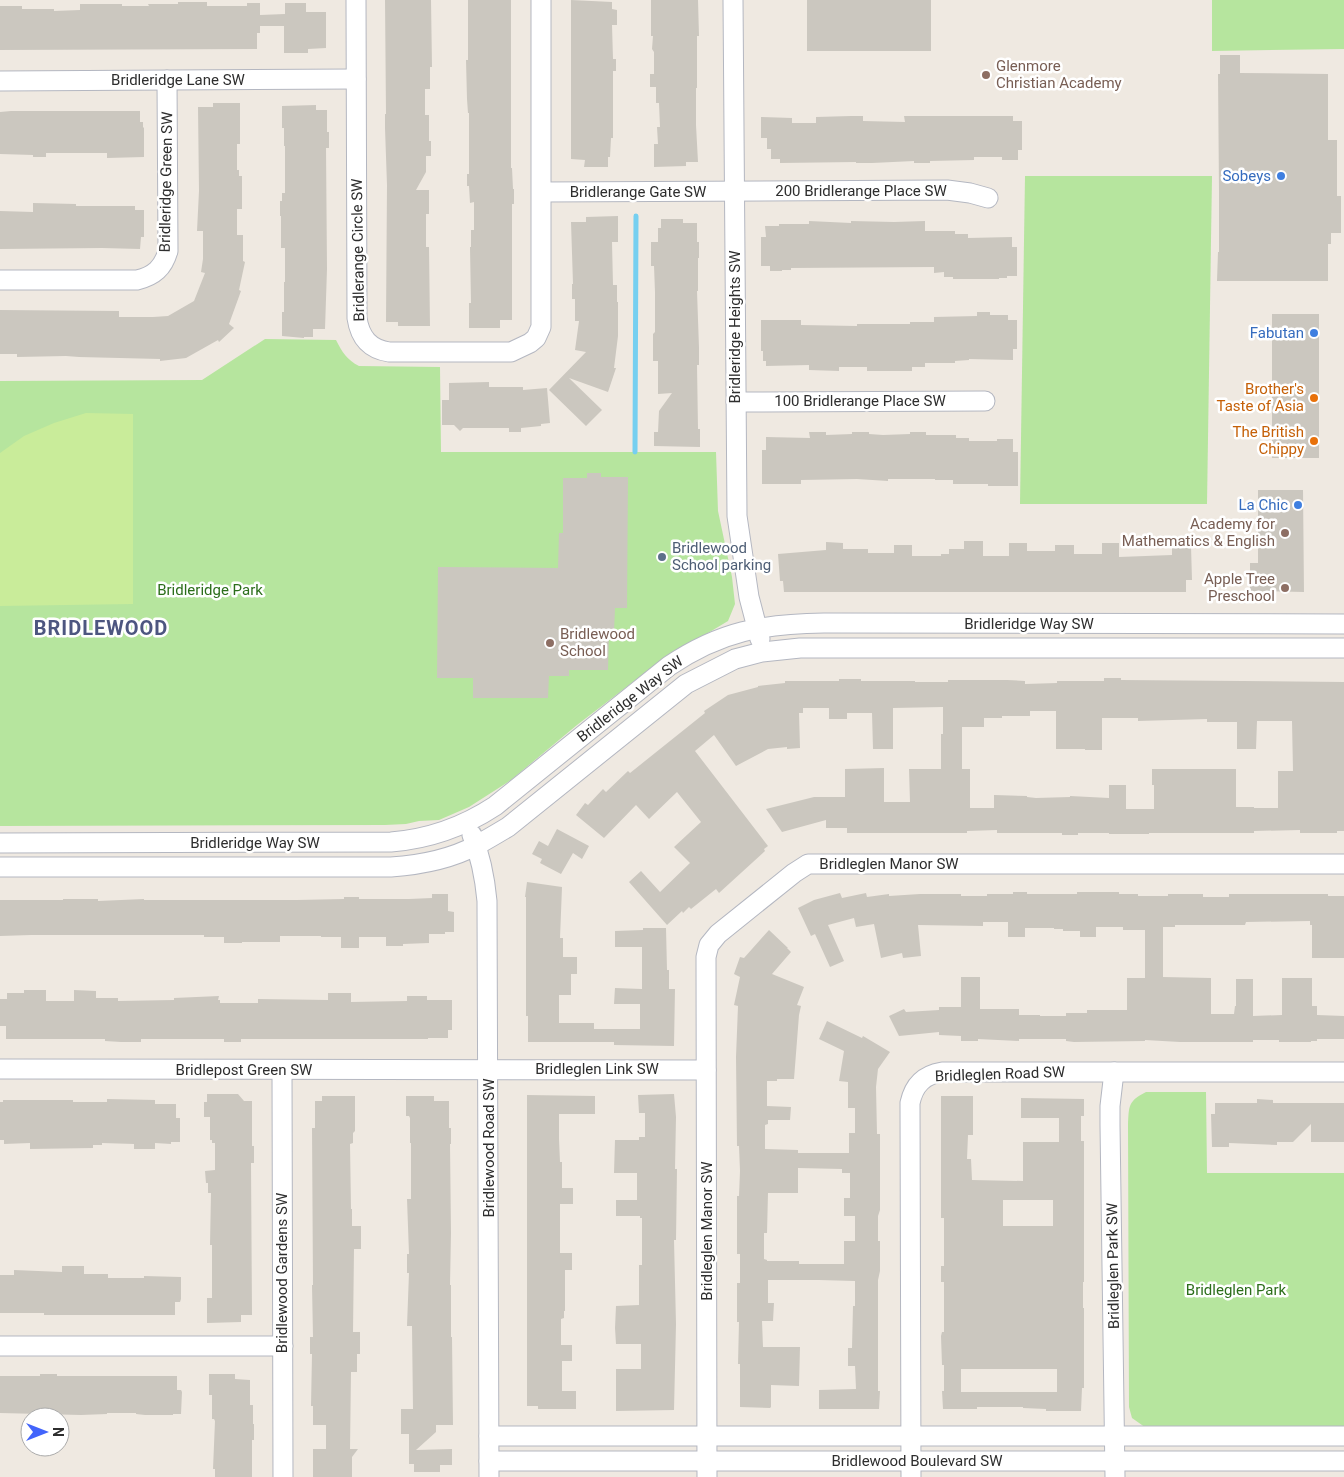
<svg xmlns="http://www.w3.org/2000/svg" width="1344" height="1477" viewBox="0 0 1344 1477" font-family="Roboto,sans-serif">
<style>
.green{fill:#b6e59e}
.pitch{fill:#c9ec9a}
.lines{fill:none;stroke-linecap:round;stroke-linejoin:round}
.stream{stroke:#75cff0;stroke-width:5}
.building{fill:#cbc7bf;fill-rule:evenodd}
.minor-casing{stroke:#b4b7c1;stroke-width:21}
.minor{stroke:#fff;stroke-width:19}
.education-dot{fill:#8d6e63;stroke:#fff;stroke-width:2}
.shop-dot{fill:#3f7fe0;stroke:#fff;stroke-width:2}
.food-dot{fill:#e8710a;stroke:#fff;stroke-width:2}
.service-dot{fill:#5c6f8a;stroke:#fff;stroke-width:2}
.labels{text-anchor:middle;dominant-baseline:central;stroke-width:5;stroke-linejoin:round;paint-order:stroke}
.education-label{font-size:15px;fill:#785e54;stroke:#fff;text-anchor:start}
.street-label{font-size:15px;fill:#2e2e2e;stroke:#fff}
.shop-label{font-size:15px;fill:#366cbe;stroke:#fff;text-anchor:end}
.food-label{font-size:15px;fill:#c56008;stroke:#fff;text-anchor:end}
.service-label{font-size:15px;fill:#4e5e75;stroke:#fff;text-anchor:start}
.park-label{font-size:15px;fill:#2c6e1b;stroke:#fff}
.district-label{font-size:20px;font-weight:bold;letter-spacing:1px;fill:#4d5680;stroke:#fff}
</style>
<rect width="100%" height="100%" fill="#efe9e1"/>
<!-- green -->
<g class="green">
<polygon points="1212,0 1344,0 1344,49 1212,51"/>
<polygon points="1025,176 1212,176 1207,504 1020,504"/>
<path d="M 265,339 L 336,340 C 342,352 347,360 359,366 L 440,367 L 441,452 L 716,452 L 718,511 L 732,577 L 735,604 L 728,621 L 703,636 L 684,646 L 663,659 L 577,725 L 511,780 L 469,807 L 439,820 L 419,821 L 406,824 L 385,825 L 0,826 L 0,381 L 202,380 Z"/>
<path d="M 1146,1092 L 1206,1092 L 1207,1173 L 1344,1173 L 1344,1426 L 1149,1430 L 1132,1418 L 1129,1407 L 1128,1125 C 1129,1106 1128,1101 1146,1092 Z"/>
</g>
<!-- pitch -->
<polygon class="pitch" points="86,413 133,414 133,604 0,606 0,453 24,436 54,423"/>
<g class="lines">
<!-- stream -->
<polyline class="stream" points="635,452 636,216"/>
</g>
<!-- building -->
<g class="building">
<polygon points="385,0 431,0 432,67 430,67 430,89 425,89 425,115 429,115 429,141 431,141 431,156 426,156 426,172 416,190 429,190 429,214 426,214 426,247 429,247 430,326 398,326 398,322 386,322 387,185 385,128 385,114 386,114"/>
<polygon points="468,0 511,0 511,168 512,168 513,189 514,189 514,204 512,204 512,320 500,320 500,328 469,328 469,303 471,303 470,247 471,247 471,230 474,230 474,202 470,203 469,186 467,186 467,174 469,174 469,113 468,113 467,99 466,60 468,60"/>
<polygon points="571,0 612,2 612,9 617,10 617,25 612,25 613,59 616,59 616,71 613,71 613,138 611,138 610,157 608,157 608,167 584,167 585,160 571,159"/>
<polygon points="651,0 698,0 699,36 697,36 697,88 696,88 696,125 698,162 686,162 686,166 654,167 654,144 658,144 657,127 660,127 659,103 656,103 656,87 650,87 650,74 654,74 654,52 652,49 653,36 651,36"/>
<rect x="807" y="0" width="124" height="51"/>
<polygon points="178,2 207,2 207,6 247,6 247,3 260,3 260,15 285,14 285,3 306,3 306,12 326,12 326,48 308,49 308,53 284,53 284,26 260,26 260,33 257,33 257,49 0,50 0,6 22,6 22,9 54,9 54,11 80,10 80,4 122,4 122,6 149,6 148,4 178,4"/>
<polygon points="1220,55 1240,55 1240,73 1328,74 1328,140 1337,140 1337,196 1341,196 1341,233 1331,233 1331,244 1328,244 1328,281 1217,281 1218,252 1219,252 1219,192 1218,74 1220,74"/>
<polygon points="213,103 240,103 240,144 237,144 237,170 239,170 239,176 242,176 242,209 237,209 237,235 243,235 243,261 245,262 239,290 241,291 229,324 234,328 219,342 218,340 186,358 160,361 160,359 79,357 66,356 17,357 17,354 0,354 0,310 119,311 119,317 153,317 168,316 194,301 205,273 201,272 203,259 203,231 197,231 199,191 198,107 213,107"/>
<polygon points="316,105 316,110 327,110 327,132 329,132 329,148 326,148 327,269 325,329 313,329 313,337 304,337 304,338 282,336 282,312 284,312 284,282 285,282 285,248 281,248 281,216 280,216 280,201 282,201 282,193 285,193 285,146 284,146 284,128 282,128 282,106"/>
<polygon points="11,111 140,111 140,122 143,122 143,127 144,128 144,157 107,158 107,153 46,153 46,157 33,157 33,155 0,154 0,112"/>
<polygon points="851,116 863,116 863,121 905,122 904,116 1013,116 1013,121 1022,121 1022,150 1018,150 1018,160 1002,160 1002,157 974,157 974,160 930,161 930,163 914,163 914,161 872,163 856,163 856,162 780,163 780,159 771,159 771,149 767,149 767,138 761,138 761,117 792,118 792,123 816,123 816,117"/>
<polygon points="33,203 76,204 76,206 135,206 135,210 144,210 144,237 141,237 140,249 102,248 0,249 0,211 33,212"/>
<polygon points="618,216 618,242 612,242 613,285 617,285 617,302 618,302 618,336 614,368 616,368 608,392 569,378 602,410 586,426 549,390 586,352 575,350 579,321 575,321 575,299 572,299 572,284 573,284 571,222 586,222 586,217"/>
<polygon points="661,219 683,219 683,223 697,223 697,242 699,242 699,258 698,258 698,291 697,291 699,348 699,365 697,365 698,429 700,429 700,447 654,446 654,432 658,432 659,411 672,393 658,394 658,361 653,361 653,334 655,332 655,292 654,266 651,266 651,242 658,242 658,228 661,228"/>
<polygon points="809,221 851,223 851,221 894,222 925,221 925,231 955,231 955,234 968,234 968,238 1012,237 1012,247 1017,247 1017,276 1007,276 1007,278 999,278 999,279 953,279 953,277 944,277 944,272 934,273 934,267 791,268 791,270 782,270 782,271 770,271 770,266 761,266 761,237 766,237 765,226 779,226 779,224 809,224"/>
<polygon points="977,312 990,312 990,315 1008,315 1008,320 1017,320 1017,349 1013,349 1013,360 969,359 969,360 955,361 955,363 925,363 925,367 912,367 912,371 867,371 867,367 839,367 839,371 809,370 809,365 766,366 766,361 763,361 763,351 761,351 761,320 801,320 801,325 857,326 857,324 910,324 910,322 934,322 934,317 977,316"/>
<rect x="1272" y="314" width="47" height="144"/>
<polygon points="489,382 489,387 523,387 523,390 547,388 550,423 541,424 541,426 521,428 521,432 509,432 509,428 463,428 460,431 454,425 442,425 442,400 449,400 449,383"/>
<polygon points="809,432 826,432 826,435 852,434 852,432 869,432 869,434 883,435 910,434 910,432 926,432 926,435 956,435 956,438 969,438 969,441 997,441 997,439 1013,439 1013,452 1018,452 1018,486 988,486 988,484 953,484 953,480 935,480 935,479 888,479 888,481 857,479 801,480 801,484 762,484 762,450 766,450 766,437 810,438"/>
<polygon points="587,473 601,473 601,477 628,477 627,608 615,608 614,632 609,632 608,670 569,670 569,676 549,676 548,698 473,698 473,678 437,678 438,567 558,568 559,533 563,533 563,478 587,478"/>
<polygon points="1258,490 1303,490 1304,592 1250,591 1250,563 1258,563"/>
<polygon points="964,541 983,541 983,556 1009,556 1009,543 1027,543 1027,551 1055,551 1055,545 1074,545 1074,554 1102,554 1102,543 1119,543 1119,557 1172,555 1172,546 1191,546 1192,580 1186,580 1186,592 784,592 783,581 780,581 778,554 826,550 826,542 843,543 843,549 868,549 868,553 894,553 894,545 912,545 912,556 941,556 941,554 949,554 949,549 964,549"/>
<path d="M 1104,678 L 1121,678 L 1121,680 L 1344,682 L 1344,831 L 1337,831 L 1337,833 L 1300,833 L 1300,830 L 1254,831 L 1254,833 L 1149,833 L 1149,834 L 1109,834 L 1109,833 L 1078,833 L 1078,835 L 1062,835 L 1062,833 L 997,833 L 997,830 L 967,831 L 967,833 L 847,833 L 847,828 L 826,828 L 826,820 L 782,832 L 766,809 L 814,797 L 845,797 L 845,769 L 884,768 L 884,802 L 910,802 L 909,769 L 941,769 L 941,734 L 943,734 L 943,707 L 893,708 L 893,749 L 873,749 L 872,713 L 847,713 L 847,719 L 829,719 L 829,708 L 803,708 L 803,713 L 799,713 L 800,748 L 787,749 L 787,747 L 768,749 L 736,766 L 714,735 L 695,751 L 768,846 L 764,849 L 765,851 L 719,893 L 716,889 L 691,909 L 689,907 L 683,913 L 682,911 L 667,925 L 629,882 L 641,871 L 660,892 L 690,863 L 674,847 L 701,822 L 677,792 L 649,819 L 636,805 L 604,838 L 576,815 L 585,803 L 588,805 L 603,789 L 606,792 L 628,771 L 630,773 L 705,713 L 704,711 L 728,695 L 758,687 L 758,686 L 785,683 L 785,681 L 839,681 L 839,679 L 861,679 L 861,681 L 915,681 L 915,682 L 948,682 L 948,680 L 1007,680 L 1025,681 L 1025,684 L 1057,683 L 1057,681 L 1104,681 ZM 1030,711 L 1056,711 L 1056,749 L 1085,749 L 1085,750 L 1102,750 L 1102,718 L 1138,718 L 1138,721 L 1207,719 L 1207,722 L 1237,722 L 1237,749 L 1256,749 L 1257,721 L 1292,721 L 1293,771 L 1278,771 L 1278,808 L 1254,808 L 1254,807 L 1236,807 L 1236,769 L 1152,769 L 1152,785 L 1154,785 L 1154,809 L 1126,809 L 1126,785 L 1109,785 L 1109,798 L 1070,796 L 1070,797 L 1036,798 L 1027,797 L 1027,796 L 994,795 L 994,808 L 970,808 L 970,769 L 962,769 L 962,727 L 984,727 L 984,718 L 1002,718 L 1002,716 L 1030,716 Z"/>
<polygon points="557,829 589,846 582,859 573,853 561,874 540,863 542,859 532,854 539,841 548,846"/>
<polygon points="527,882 562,887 560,938 563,938 563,957 577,957 577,974 571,974 571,995 559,995 559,1023 594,1023 594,1029 640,1029 640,1004 614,1004 615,988 642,989 642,947 615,947 615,931 643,930 643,928 666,928 667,970 669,970 669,989 675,989 674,1046 614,1045 614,1042 528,1042 528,1016 526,1016 526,897 525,897"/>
<polygon points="1013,892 1027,892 1027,894 1077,894 1077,892 1119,892 1119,894 1138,894 1138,896 1168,896 1168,894 1203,894 1203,897 1229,897 1229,894 1328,894 1328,896 1344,896 1344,958 1312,958 1312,925 1310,925 1310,921 1246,922 1245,925 1175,925 1175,927 1163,927 1163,977 1211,978 1211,1014 1234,1014 1235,1006 1236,1006 1236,979 1253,979 1253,1016 1282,1015 1282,978 1312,978 1312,1006 1317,1006 1317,1015 1344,1016 1344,1039 1317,1039 1317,1041 1311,1041 1311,1042 1279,1042 1279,1040 1253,1040 1253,1042 1180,1042 1145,1040 1145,1041 1074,1042 1066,1041 1066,1039 1019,1039 1019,1041 978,1039 978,1041 961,1041 961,1036 939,1035 939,1032 899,1036 889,1016 904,1009 906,1012 939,1010 939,1007 961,1007 961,977 980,977 980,1009 1019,1009 1019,1015 1040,1015 1040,1016 1066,1016 1066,1013 1087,1013 1087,1010 1127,1010 1127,978 1145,978 1145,930 1123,930 1123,927 1096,927 1096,937 1080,937 1080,931 1063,931 1063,929 1054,929 1054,928 1025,928 1025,937 1008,937 1008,922 983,922 983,926 918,925 921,956 903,958 902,953 881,958 874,924 856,927 854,918 828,925 844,961 830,967 815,934 811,936 798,908 814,900 840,893 842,898 866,893 867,897 889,894 889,896 920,894 961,894 961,896 987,896 987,894 1013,894"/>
<polygon points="432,894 448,894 448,911 454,912 454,932 445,932 445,934 429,934 429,943 403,944 403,946 386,946 386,937 359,937 359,948 341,948 341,937 321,937 321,936 280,936 280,942 242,942 242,943 224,943 224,937 204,937 204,935 31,935 0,936 0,900 63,900 63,899 98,899 98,901 144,899 144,900 297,900 344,899 344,897 359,897 359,899 409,899 432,898"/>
<path d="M 769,930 L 788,948 L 787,948 L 791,952 L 772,974 L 804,987 L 797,1005 L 801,1006 L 799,1015 L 794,1079 L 777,1079 L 777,1081 L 767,1081 L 767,1106 L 791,1107 L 790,1120 L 768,1120 L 768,1124 L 765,1125 L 765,1149 L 798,1150 L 798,1153 L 849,1153 L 849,1133 L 855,1133 L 855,1108 L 848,1108 L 848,1082 L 839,1081 L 844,1051 L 819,1039 L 827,1021 L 862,1038 L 863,1036 L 890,1052 L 878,1069 L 876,1087 L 877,1134 L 880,1134 L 880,1210 L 878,1216 L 878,1241 L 880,1241 L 880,1271 L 878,1280 L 878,1391 L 880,1391 L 879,1409 L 819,1409 L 819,1390 L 856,1389 L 855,1366 L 848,1366 L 848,1348 L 852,1348 L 853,1306 L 855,1306 L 855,1281 L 819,1280 L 768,1280 L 768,1303 L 774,1303 L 773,1321 L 762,1321 L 763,1347 L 800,1347 L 799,1386 L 771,1385 L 771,1407 L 770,1408 L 740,1407 L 740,1364 L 738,1364 L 739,1322 L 737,1322 L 737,1283 L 740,1283 L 740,1254 L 737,1254 L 737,1196 L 739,1196 L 740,1171 L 739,1146 L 737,1146 L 736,1057 L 738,1006 L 734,1005 L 740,977 L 734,974 L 740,957 L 744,958 ZM 798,1168 L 842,1169 L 842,1173 L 850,1173 L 850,1198 L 844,1198 L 844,1216 L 855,1216 L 855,1241 L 844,1241 L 844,1264 L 799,1264 L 799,1261 L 767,1261 L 767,1260 L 764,1259 L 764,1233 L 767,1233 L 768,1193 L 798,1193 Z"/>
<polygon points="24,990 46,990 46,1001 74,1001 74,990 96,991 96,998 118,998 118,1001 174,1000 174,998 219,996 218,1000 220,1000 220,1003 258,1003 258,999 328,1000 328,993 351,993 351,1002 407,1001 407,996 427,996 427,1000 452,1000 452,1030 448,1030 448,1038 428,1038 428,1039 241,1039 241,1042 224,1042 224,1039 141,1039 141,1042 121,1042 105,1041 105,1039 6,1039 6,1026 0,1026 0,999 7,999 7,993 24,993"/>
<polygon points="207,1094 238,1094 244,1101 252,1101 252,1146 254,1146 254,1163 251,1163 252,1315 241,1315 241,1322 207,1323 207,1298 212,1298 212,1245 210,1245 211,1193 208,1193 208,1183 206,1183 205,1171 215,1170 215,1143 212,1143 212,1140 210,1140 210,1117 204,1117 204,1102 207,1102"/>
<polygon points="674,1094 676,1117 675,1169 677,1169 676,1240 674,1240 676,1324 674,1410 616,1411 616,1369 641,1369 641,1344 616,1344 615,1328 616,1306 639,1305 639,1265 642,1265 642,1218 640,1218 640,1216 616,1216 616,1200 637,1200 637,1173 614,1173 615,1140 639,1140 639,1137 645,1137 645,1113 639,1113 638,1095"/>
<polygon points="527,1095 595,1096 595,1114 559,1114 559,1139 560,1162 562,1162 562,1188 573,1188 573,1204 560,1204 560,1253 572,1253 572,1270 565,1270 565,1311 564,1311 564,1318 561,1319 561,1345 572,1345 572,1361 562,1361 562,1391 576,1391 576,1409 538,1409 538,1406 527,1406"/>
<polygon points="322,1096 355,1096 355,1131 353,1133 353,1143 350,1144 351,1209 352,1209 352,1226 361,1226 361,1249 354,1249 353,1332 360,1332 360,1354 357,1354 357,1372 351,1372 350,1449 358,1449 352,1457 352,1477 313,1477 313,1449 326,1449 326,1425 313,1425 313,1406 311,1406 312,1354 310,1354 310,1337 313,1337 312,1285 313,1285 312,1128 315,1128 315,1101 322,1101"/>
<polygon points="406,1096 434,1096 434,1101 449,1101 449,1128 451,1128 451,1144 450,1144 451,1233 450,1285 451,1285 451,1337 452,1337 453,1425 436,1425 436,1432 416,1450 452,1449 452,1465 440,1465 440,1472 414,1472 414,1464 409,1464 409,1434 401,1434 401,1409 413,1409 412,1326 407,1326 409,1273 407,1273 407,1254 409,1254 407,1199 411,1199 411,1143 410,1143 410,1118 409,1116 406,1116"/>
<path d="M 941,1096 L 973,1096 L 973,1135 L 968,1135 L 967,1159 L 971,1159 L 972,1180 L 1023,1181 L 1023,1142 L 1059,1142 L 1059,1118 L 1021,1118 L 1021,1098 L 1084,1099 L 1084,1116 L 1081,1116 L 1081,1141 L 1084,1141 L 1084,1282 L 1083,1282 L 1083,1308 L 1084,1308 L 1084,1388 L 1082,1388 L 1081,1411 L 1046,1411 L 1046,1409 L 1023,1408 L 1023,1407 L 977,1407 L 977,1409 L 943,1409 L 942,1391 L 944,1391 L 944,1365 L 942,1365 L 941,1336 L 942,1332 L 944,1332 L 944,1282 L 941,1282 L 941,1266 L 944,1266 L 944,1218 L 941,1218 ZM 1003,1200 L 1053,1200 L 1053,1226 L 1003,1226 ZM 961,1369 L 1057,1369 L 1057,1392 L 961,1392 Z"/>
<polygon points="107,1099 155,1100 155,1104 176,1104 176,1118 180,1118 180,1142 171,1142 171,1144 155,1143 155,1149 134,1149 134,1144 102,1143 102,1145 93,1145 93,1148 30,1149 30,1143 4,1144 4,1140 0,1140 0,1102 3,1102 3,1100 73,1100 73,1102 107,1102"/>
<polygon points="1257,1099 1273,1100 1273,1103 1344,1103 1344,1142 1311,1142 1311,1124 1293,1142 1277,1142 1277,1145 1229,1143 1229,1147 1212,1147 1211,1114 1215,1114 1215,1103 1257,1103"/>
<polygon points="62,1266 84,1266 84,1274 108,1274 108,1278 144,1278 144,1276 181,1277 181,1299 180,1302 175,1302 175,1315 44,1315 44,1313 0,1313 0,1275 14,1275 14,1270 62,1272"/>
<polygon points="40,1374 57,1374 57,1376 177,1376 177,1390 181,1390 182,1392 181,1414 173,1414 173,1415 145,1415 136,1414 136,1413 107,1413 107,1414 81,1415 0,1413 0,1376 40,1376"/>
<polygon points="209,1374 235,1374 235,1379 250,1380 250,1405 253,1405 253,1424 254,1424 254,1440 252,1440 252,1477 215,1477 215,1469 213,1469 215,1421 214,1419 212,1419 212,1395 209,1395"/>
</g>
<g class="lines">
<!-- minor casing -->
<g class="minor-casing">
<g id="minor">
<path d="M 356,0 L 357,318 C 360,338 370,349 389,352 L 511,352 L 530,343 L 536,338 L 541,327 L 541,0"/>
<polyline points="733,0 737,516 749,597 760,639"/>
<polyline points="0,81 356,79"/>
<polyline points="542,192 947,190 970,193 988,198"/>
<path d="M 0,280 L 137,280 C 154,276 163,268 168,251 L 167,80"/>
<polyline points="736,402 985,401"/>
<path d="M 472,835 C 481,857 485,879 487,901 L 489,1477"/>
<path d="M 0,843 L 391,842 C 429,839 463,827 495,806 L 669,666 C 721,631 762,624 824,623 L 1344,624"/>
<path d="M 0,867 L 391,867 C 420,865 451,859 477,845 C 488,839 498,833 508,827 L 686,684 L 735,659 L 762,652 L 800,648 L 1344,648"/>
<polyline points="0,1069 706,1070"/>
<polyline points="282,1070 283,1477"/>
<polyline points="1114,1072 1110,1106 1110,1125 1115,1477"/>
<polyline points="0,1346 283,1346"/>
<polyline points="489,1436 1344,1436"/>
<polyline points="489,1461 1344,1461"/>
<polyline points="707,1477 706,957 709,945 718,934 794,873 808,864 1344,864"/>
<path d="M 911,1477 L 910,1103 C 914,1084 924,1075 942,1072 L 1344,1072"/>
</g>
</g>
<!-- minor -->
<use href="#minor" class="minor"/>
</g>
<!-- markers -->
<g class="education-dot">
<circle cx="986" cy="75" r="5"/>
<circle cx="1285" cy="533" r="5"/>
<circle cx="1285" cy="588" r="5"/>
<circle cx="550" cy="643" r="5"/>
</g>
<g class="shop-dot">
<circle cx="1281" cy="176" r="5"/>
<circle cx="1314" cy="333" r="5"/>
<circle cx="1298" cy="505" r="5"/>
</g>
<g class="food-dot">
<circle cx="1314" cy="398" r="5"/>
<circle cx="1314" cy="441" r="5"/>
</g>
<circle class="service-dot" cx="662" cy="557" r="5"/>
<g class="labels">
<!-- education labels -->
<g class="education-label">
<text x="996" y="66">Glenmore<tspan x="996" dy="17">Christian Academy</tspan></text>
<text x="1275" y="524" text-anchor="end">Academy for<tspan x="1275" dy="17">Mathematics &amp; English</tspan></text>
<text x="1275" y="579" text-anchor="end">Apple Tree<tspan x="1275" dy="17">Preschool</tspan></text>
<text x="560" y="634">Bridlewood<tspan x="560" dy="17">School</tspan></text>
</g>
<!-- street labels -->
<g class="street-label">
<text x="178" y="80">Bridleridge Lane SW</text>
<text transform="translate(166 182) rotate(-89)">Bridleridge Green SW</text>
<text x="861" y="191">200 Bridlerange Place SW</text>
<text x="638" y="192">Bridlerange Gate SW</text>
<text transform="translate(358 250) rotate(-91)">Bridlerange Circle SW</text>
<text transform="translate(735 327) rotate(-90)">Bridleridge Heights SW</text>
<text x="860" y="401">100 Bridlerange Place SW</text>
<text x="1029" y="624">Bridleridge Way SW</text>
<text transform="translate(630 699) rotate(-38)">Bridleridge Way SW</text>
<text x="255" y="843">Bridleridge Way SW</text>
<text x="889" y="864">Bridleglen Manor SW</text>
<text x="597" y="1069">Bridleglen Link SW</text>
<text x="244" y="1070">Bridlepost Green SW</text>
<text transform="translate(1000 1074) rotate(-2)">Bridleglen Road SW</text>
<text transform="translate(489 1148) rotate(-90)">Bridlewood Road SW</text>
<text transform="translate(707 1231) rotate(-90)">Bridleglen Manor SW</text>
<text transform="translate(1113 1266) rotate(-91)">Bridleglen Park SW</text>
<text transform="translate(282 1273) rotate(-90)">Bridlewood Gardens SW</text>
<text x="917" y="1461">Bridlewood Boulevard SW</text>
</g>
<!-- shop labels -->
<g class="shop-label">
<text x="1271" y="176">Sobeys</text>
<text x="1304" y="333">Fabutan</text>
<text x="1288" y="505">La Chic</text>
</g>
<!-- food labels -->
<g class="food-label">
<text x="1304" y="389">Brother's<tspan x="1304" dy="17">Taste of Asia</tspan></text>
<text x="1304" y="432">The British<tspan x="1304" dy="17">Chippy</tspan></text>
</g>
<!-- service labels -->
<g class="service-label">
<text x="672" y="548">Bridlewood<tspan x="672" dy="17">School parking</tspan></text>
</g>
<!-- park labels -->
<g class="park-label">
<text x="210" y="590">Bridleridge Park</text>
<text x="1236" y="1290">Bridleglen Park</text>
</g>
<!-- district labels -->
<g class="district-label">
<text x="101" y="628">BRIDLEWOOD</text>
</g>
</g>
<!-- north arrow -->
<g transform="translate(45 1432) rotate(90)"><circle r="24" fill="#ffffff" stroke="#ababab"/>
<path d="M0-4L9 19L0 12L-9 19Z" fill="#4264fb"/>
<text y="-8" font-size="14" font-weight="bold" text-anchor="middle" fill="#2e2e2e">N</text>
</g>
</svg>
